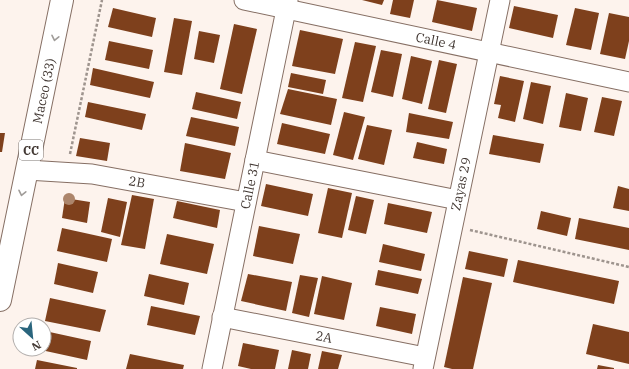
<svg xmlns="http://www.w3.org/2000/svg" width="629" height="369" viewBox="0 0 629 369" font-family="'IBM Plex Serif',serif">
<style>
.building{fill:#7e401c}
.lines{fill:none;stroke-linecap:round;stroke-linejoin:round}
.minor-casing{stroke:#866f64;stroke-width:21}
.primary-casing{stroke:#866f64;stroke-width:24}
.path{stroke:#9e948e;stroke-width:2.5;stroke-dasharray:3 2;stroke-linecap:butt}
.minor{stroke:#fff;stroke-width:19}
.primary{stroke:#fff;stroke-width:22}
.tree{fill:#ac856b}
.oneway{stroke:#a09c99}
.labels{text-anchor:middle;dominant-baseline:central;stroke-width:4;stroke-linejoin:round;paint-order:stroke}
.shield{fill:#fff;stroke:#7b7470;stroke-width:1}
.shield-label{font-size:12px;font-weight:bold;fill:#423833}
.street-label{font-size:13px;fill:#423833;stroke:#fff}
</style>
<rect width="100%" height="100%" fill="#fdf3ed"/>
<!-- building -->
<g class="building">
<polygon points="362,0 384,0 382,5"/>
<polygon points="393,0 414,0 410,18 390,14"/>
<polygon points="437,0 477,8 472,31 432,22"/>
<polygon points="514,6 558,15 553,38 509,28"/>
<polygon points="113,8 156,18 152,37 108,27"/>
<polygon points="575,8 599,13 591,50 566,45"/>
<polygon points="609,13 629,17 629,41 625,59 600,54"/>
<polygon points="174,18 192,21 182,75 164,72"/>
<polygon points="234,24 257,29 242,94 220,89"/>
<polygon points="300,30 343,39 335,74 292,66"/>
<polygon points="199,31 220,35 214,63 194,59"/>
<polygon points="109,41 153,50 149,69 105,60"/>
<polygon points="355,42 376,46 363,102 342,98"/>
<polygon points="381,50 402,54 393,97 371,92"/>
<polygon points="411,56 432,61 422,104 402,99"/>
<polygon points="439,60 457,64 446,113 428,109"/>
<polygon points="93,68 154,82 150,98 90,85"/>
<polygon points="291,73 326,80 323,94 288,87"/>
<polygon points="500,76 524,81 515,122 498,118 501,105 494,104"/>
<polygon points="531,82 551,86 543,124 523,119"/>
<polygon points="288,89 337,99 331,125 280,114"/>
<polygon points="196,92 241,102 237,119 192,109"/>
<polygon points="566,93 588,98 581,131 559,127"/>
<polygon points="602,97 622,101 614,136 594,132"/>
<polygon points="88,102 146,114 142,130 85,117"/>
<polygon points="344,112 365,117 353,160 333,155"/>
<polygon points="409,113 453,122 449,139 406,132"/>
<polygon points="191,117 239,127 235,146 186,136"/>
<polygon points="282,123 330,134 325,154 277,144"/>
<polygon points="367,125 392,130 384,165 358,159"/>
<polygon points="0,133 5,133 2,152 0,152"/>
<polygon points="493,135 544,144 540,163 489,154"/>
<polygon points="80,138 110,143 107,161 76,156"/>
<polygon points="417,142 447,149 444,164 413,158"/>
<polygon points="185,143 231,153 225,179 180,171"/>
<polygon points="266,184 313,194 308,216 261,206"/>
<polygon points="618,186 629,189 629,211 613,208"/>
<polygon points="328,188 352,193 342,238 318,233"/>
<polygon points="132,195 154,199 145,249 121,245"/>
<polygon points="356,196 374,200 366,234 348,230"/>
<polygon points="65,198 90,202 87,223 62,218"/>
<polygon points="108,198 127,202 120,237 101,232"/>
<polygon points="177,201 220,210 217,228 173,218"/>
<polygon points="388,203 432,212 427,233 384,224"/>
<polygon points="541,211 571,218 567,236 537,229"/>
<polygon points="579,218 629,228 629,250 575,239"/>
<polygon points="259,226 300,234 293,264 253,256"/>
<polygon points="62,228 112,239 107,262 57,251"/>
<polygon points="167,234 214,244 207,274 160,264"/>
<polygon points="383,244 425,254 421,271 379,262"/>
<polygon points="469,251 508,259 504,277 465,269"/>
<polygon points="518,260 619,281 614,304 513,282"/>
<polygon points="58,263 98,272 93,293 54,284"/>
<polygon points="378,270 422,279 418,294 375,285"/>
<polygon points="149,274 189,283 184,305 144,296"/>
<polygon points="248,274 292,282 286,311 241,301"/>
<polygon points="300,275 318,278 309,317 292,313"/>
<polygon points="322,276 352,283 344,320 314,314"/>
<polygon points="463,277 492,283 473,369 452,369 444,367"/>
<polygon points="50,298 106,310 100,332 45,321"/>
<polygon points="151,306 200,316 195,335 147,325"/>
<polygon points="380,307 416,314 412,334 376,326"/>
<polygon points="593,324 629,332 629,364 586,354"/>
<polygon points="45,331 91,341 87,360 41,350 44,349"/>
<polygon points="243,343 279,350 275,369 251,369 238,366"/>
<polygon points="292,350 311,354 308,369 288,369"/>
<polygon points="322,351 342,355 338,369 318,369"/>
<polygon points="130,354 184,365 183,369 126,369"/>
<polygon points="37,360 77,368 77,369 35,369"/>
<polygon points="598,365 614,368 614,369 597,369"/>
</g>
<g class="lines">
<!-- minor casing -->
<g class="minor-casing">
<g id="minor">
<polyline points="244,0 629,82"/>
<polyline points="255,160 458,200"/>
<polyline points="27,170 92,174 246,202"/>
<polyline points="222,317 425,357"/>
<polyline points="212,369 288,0"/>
<polyline points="423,369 500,0"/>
</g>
</g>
<!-- primary casing -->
<g class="primary-casing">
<polyline id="primary" points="0,300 62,0"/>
</g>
<!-- path -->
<g class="path">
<polyline points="70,154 102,0"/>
<polyline points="470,230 629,267"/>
</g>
<!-- minor -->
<use href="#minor" class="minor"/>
<!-- primary -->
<use href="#primary" class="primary"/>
</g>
<!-- trees -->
<circle class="tree" cx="69" cy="199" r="6"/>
<!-- one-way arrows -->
<defs><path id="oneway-chevron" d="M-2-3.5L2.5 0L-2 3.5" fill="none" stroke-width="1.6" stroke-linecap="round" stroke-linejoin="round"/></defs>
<g class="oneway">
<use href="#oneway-chevron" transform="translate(55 38) rotate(102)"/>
<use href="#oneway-chevron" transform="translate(22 193) rotate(102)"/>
</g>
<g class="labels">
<!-- shield labels -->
<rect class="shield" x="19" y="140" width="24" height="20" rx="3"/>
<g class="shield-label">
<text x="31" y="150">CC</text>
</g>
<!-- street labels -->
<g class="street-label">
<text transform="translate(436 41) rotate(12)">Calle 4</text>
<text transform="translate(44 91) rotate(-78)">Maceo (33)</text>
<text transform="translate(137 182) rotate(10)">2B</text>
<text transform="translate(461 184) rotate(-78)">Zayas 29</text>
<text transform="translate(250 185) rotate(-78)">Calle 31</text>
<text transform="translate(324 337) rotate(11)">2A</text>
</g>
</g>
<!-- north arrow -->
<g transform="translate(32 337) rotate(153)"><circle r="19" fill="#ffffff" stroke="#b3afad"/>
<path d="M0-3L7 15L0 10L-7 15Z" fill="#2a657d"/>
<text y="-6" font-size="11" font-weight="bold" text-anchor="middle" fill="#423833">N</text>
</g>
</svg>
